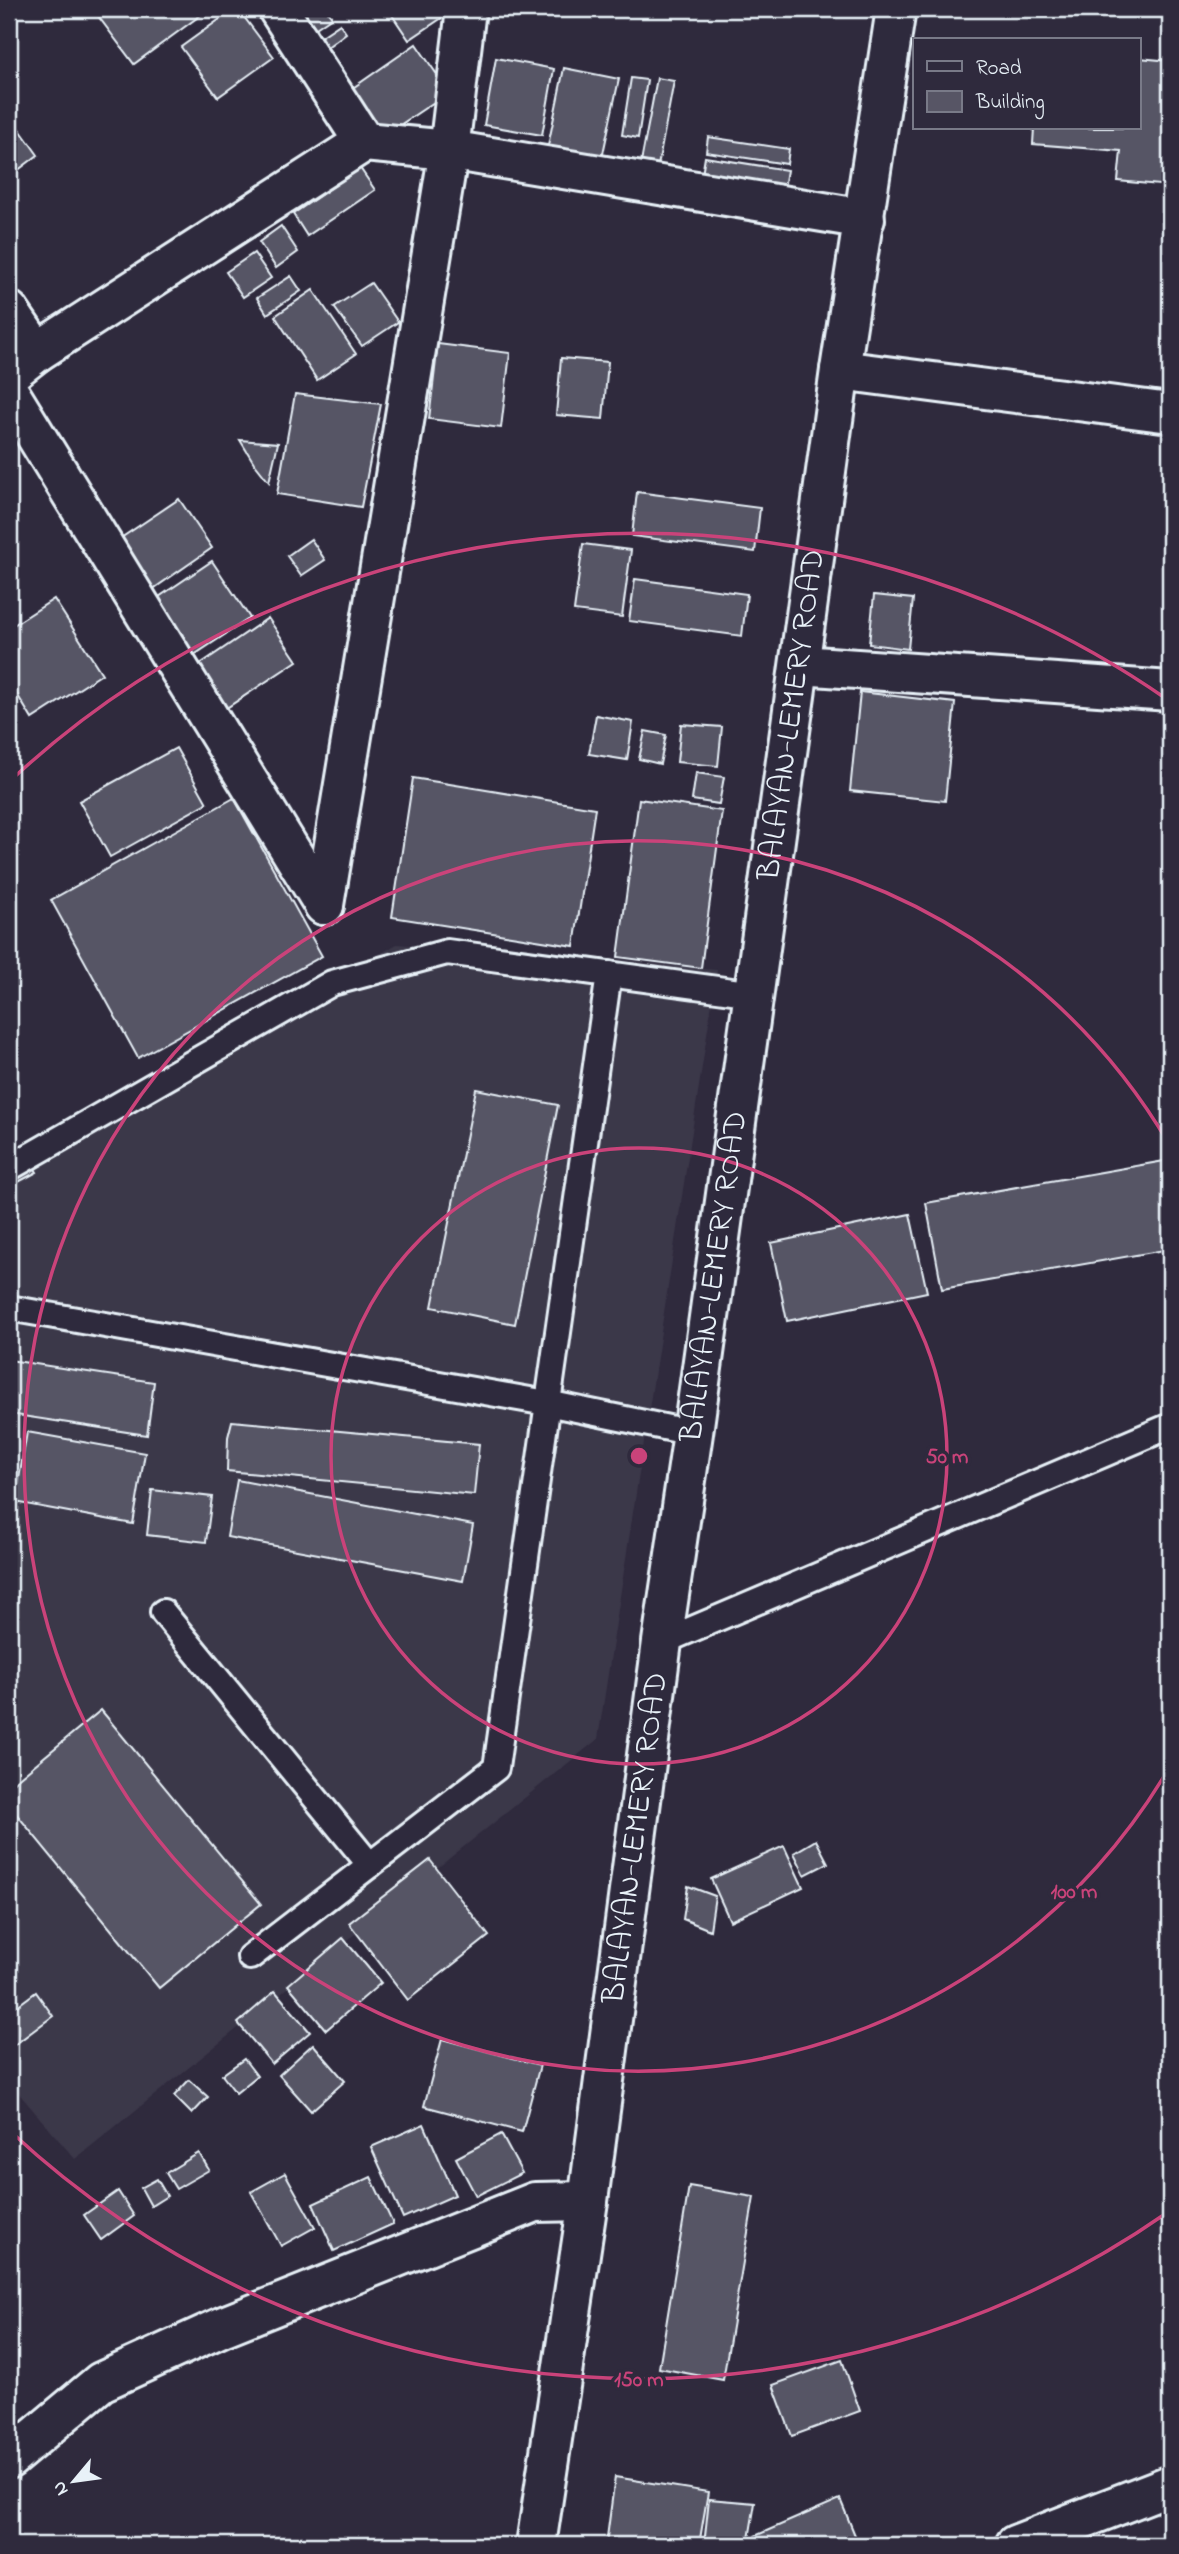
<svg xmlns="http://www.w3.org/2000/svg" width="1179" height="2554" viewBox="0 0 1179 2554" font-family="'Indie Flower',sans-serif">
<style>
.built{fill:#3b3749}
.building{fill:#575565;stroke:#e8f1f8;stroke-width:2}
.lines{fill:none;stroke-linecap:round;stroke-linejoin:round}
.service-casing{stroke:#e8f1f8;stroke-width:30}
.minor-casing{stroke:#e8f1f8;stroke-width:44}
.primary-casing{stroke:#e8f1f8;stroke-width:44}
.service{stroke:#2f2a3d;stroke-width:24}
.minor{stroke:#2f2a3d;stroke-width:38}
.primary{stroke:#2f2a3d;stroke-width:38}
.ring{fill:none;stroke:#ca437a;stroke-width:3.5}
.labels{text-anchor:middle;dominant-baseline:central;stroke-width:7;stroke-linejoin:round;paint-order:stroke}
.street-label{font-size:32px;fill:#e8f1f8;stroke:#2f2a3d}
.centre{fill:#ca437a;stroke:#2f2a3d;stroke-width:3.5}
.ring-label{font-size:21px;text-anchor:middle;font-weight:bold;fill:#ca437a;stroke:#2f2a3d;stroke-width:7;stroke-linejoin:round;paint-order:stroke}
</style>
<rect width="100%" height="100%" fill="#2f2a3d"/>
<filter id="ink" filterUnits="userSpaceOnUse"><feTurbulence type="fractalNoise" baseFrequency=".0143" numOctaves="2"/><feDisplacementMap in="SourceGraphic" scale="14" xChannelSelector="R" yChannelSelector="G"/><feConvolveMatrix kernelMatrix="1 2 1 2 8 2 1 2 1" color-interpolation-filters="sRGB"/></filter>
<g filter="url(#ink)">
<!-- built -->
<polygon class="built" points="397,944 717,970 598,1739 75,2159 9,2082 9,1169"/>
<!-- building -->
<g class="building">
<polygon points="108,9 209,9 134,64 98,16"/>
<polygon points="234,9 238,9 274,57 218,97 181,47"/>
<polygon points="302,9 326,9 332,17 316,28"/>
<polygon points="388,9 455,9 409,40"/>
<polygon points="340,24 346,33 326,48 319,38"/>
<polygon points="416,44 449,92 379,139 347,92"/>
<polygon points="496,58 554,69 542,135 484,125"/>
<polygon points="1139,58 1170,61 1170,186 1118,181 1121,151 1033,144 1034,128 1139,128"/>
<polygon points="564,68 619,79 601,163 547,151"/>
<polygon points="631,78 647,80 638,138 622,135"/>
<polygon points="657,78 674,81 658,166 641,162"/>
<polygon points="18,127 38,155 9,177 9,133"/>
<polygon points="708,137 789,149 787,164 706,152"/>
<polygon points="705,157 787,170 784,188 702,175"/>
<polygon points="360,168 375,190 307,236 293,214"/>
<polygon points="281,226 298,252 276,268 259,242"/>
<polygon points="254,253 271,278 243,297 226,272"/>
<polygon points="291,276 301,291 267,314 257,298"/>
<polygon points="371,283 398,322 362,346 334,307"/>
<polygon points="313,290 356,354 317,380 275,316"/>
<polygon points="438,344 510,353 501,428 429,419"/>
<polygon points="561,358 608,362 603,419 556,415"/>
<polygon points="295,394 381,404 361,507 277,494"/>
<polygon points="240,440 278,443 269,482 254,463"/>
<polygon points="637,492 760,508 755,552 632,536"/>
<polygon points="179,499 212,548 143,596 109,546"/>
<polygon points="311,539 325,560 301,576 287,556"/>
<polygon points="583,544 631,550 622,617 574,611"/>
<polygon points="212,561 250,618 191,657 153,601"/>
<polygon points="635,579 747,594 742,636 629,621"/>
<polygon points="874,595 913,599 908,649 869,644"/>
<polygon points="54,599 102,674 32,719 9,681 9,628"/>
<polygon points="268,618 297,661 219,713 190,671"/>
<polygon points="860,692 955,703 945,801 850,791"/>
<polygon points="596,715 633,722 627,760 589,754"/>
<polygon points="681,724 722,727 718,766 677,762"/>
<polygon points="645,731 666,735 660,764 639,759"/>
<polygon points="176,748 207,803 110,857 79,801"/>
<polygon points="696,773 724,777 719,804 692,800"/>
<polygon points="413,778 595,808 574,946 392,917"/>
<polygon points="234,798 322,956 138,1058 51,900"/>
<polygon points="639,799 722,811 701,968 618,957"/>
<polygon points="476,1089 558,1105 515,1324 432,1307"/>
<polygon points="30,1160 37,1172 9,1187 9,1171"/>
<polygon points="1170,1160 1170,1249 942,1289 926,1203"/>
<polygon points="910,1214 927,1292 787,1321 771,1243"/>
<polygon points="9,1360 154,1382 147,1435 9,1414"/>
<polygon points="232,1421 479,1444 474,1495 227,1471 228,1437"/>
<polygon points="27,1432 145,1453 133,1524 15,1502"/>
<polygon points="237,1480 473,1525 463,1581 227,1537"/>
<polygon points="152,1490 212,1497 206,1542 147,1535"/>
<polygon points="101,1710 261,1904 159,1988 9,1805 9,1786"/>
<polygon points="816,1840 828,1863 805,1875 794,1853"/>
<polygon points="784,1846 803,1887 730,1921 711,1879"/>
<polygon points="430,1860 489,1936 408,2000 349,1923"/>
<polygon points="688,1886 715,1896 710,1930 683,1919"/>
<polygon points="343,1938 381,1983 326,2030 288,1985"/>
<polygon points="275,1991 310,2032 272,2064 238,2023"/>
<polygon points="36,1992 53,2016 9,2049 9,2012"/>
<polygon points="442,2039 540,2065 522,2132 424,2106"/>
<polygon points="313,2044 345,2081 311,2111 279,2075"/>
<polygon points="244,2059 257,2076 236,2093 222,2075"/>
<polygon points="189,2080 208,2097 192,2114 174,2096"/>
<polygon points="424,2124 455,2195 403,2218 371,2147"/>
<polygon points="501,2134 522,2173 476,2196 456,2158"/>
<polygon points="199,2153 209,2170 176,2189 166,2173"/>
<polygon points="285,2173 315,2227 281,2246 251,2192"/>
<polygon points="371,2177 393,2224 334,2251 313,2204"/>
<polygon points="157,2179 167,2196 151,2206 141,2188"/>
<polygon points="689,2186 754,2197 723,2380 659,2368"/>
<polygon points="118,2191 134,2216 101,2240 84,2215"/>
<polygon points="842,2360 860,2411 792,2436 773,2385"/>
<polygon points="615,2477 708,2492 699,2545 606,2545"/>
<polygon points="709,2499 755,2503 748,2545 704,2545"/>
<polygon points="840,2499 859,2545 754,2545 755,2536"/>
</g>
<g class="lines">
<!-- service casing -->
<g class="service-casing">
<g id="service">
<polyline points="9,1168 332,983 447,952 754,994"/>
<polyline points="9,1308 547,1403 693,1433"/>
<polyline points="163,1612 370,1865"/>
<polyline points="662,1642 1170,1426"/>
<polyline points="250,1957 496,1768 609,974"/>
</g>
</g>
<!-- minor casing -->
<g class="minor-casing">
<g id="minor">
<polyline points="278,9 364,142 449,150 865,219"/>
<polyline points="9,311 37,352"/>
<polyline points="840,370 1170,413"/>
<polyline points="9,374 37,352 364,142"/>
<polyline points="9,392 324,905"/>
<polyline points="800,665 1170,691"/>
<polyline points="324,905 449,150 466,9"/>
<polyline points="9,2459 101,2382 224,2326 535,2202 588,2201"/>
<polyline points="1015,2545 1170,2485"/>
</g>
</g>
<!-- primary casing -->
<g class="primary-casing">
<g id="primary">
<path id="s1" d="M 536,2545 L 588,2201 L 662,1642 L 693,1433 L 840,370 L 896,9"/>
</g>
</g>
<!-- service -->
<use href="#service" class="service"/>
<!-- minor -->
<use href="#minor" class="minor"/>
<!-- primary -->
<use href="#primary" class="primary"/>
</g>
</g>
<!-- distance rings -->
<g class="ring">
<circle cx="639" cy="1456" r="308"/>
<path d="M1169 1768A615 615 0 1 1 1169 1144"/>
<path d="M1168 2212A923 923 0 0 1 10 2131M10 781A923 923 0 0 1 1168 700"/>
</g>
<g class="labels">
<!-- street labels -->
<g class="street-label">
<text stroke="none"><textPath href="#s1" startOffset="1848">BALAYAN-LEMERY ROAD</textPath></text>
<text stroke="none"><textPath href="#s1" startOffset="1281">BALAYAN-LEMERY ROAD</textPath></text>
<text stroke="none"><textPath href="#s1" startOffset="714">BALAYAN-LEMERY ROAD</textPath></text>
</g>
</g>
<circle cx="639" cy="1456" r="10" class="centre"/>
<g class="ring-label">
<text x="947" y="1463">50 m</text>
<text x="1074" y="1898">100 m</text>
<text x="639" y="2386">150 m</text>
</g>
<!-- margin -->
<rect width="1179" height="2554" fill="none" stroke="#2f2a3d" stroke-width="35"/>
<rect x="18" y="18" width="1144" height="2519" fill="none" stroke="#e8f1f8" stroke-width="2.5" filter="url(#ink)"/>
<!-- legend -->
<rect x="913" y="38" width="228" height="91" fill="#2f2a3d" stroke="#797a88" stroke-width="2"/>
<rect x="927" y="61" width="35" height="10" fill="#2f2a3d" stroke="#797a88" stroke-width="2"/>
<text x="976" y="74" font-size="21" fill="#e8f1f8">Road</text>
<rect x="927" y="91" width="35" height="21" fill="#575565" stroke="#797a88" stroke-width="2"/>
<text x="976" y="108" font-size="21" fill="#e8f1f8">Building</text>
<!-- north arrow -->
<g transform="translate(74 2481) rotate(241)" stroke="#2f2a3d" stroke-width="5" paint-order="stroke">
<path d="M0-5L12 26L0 18L-12 26Z" fill="#e8f1f8"/>
<text y="-10" font-size="19" font-weight="bold" text-anchor="middle" fill="#e8f1f8">N</text>
</g>
</svg>
